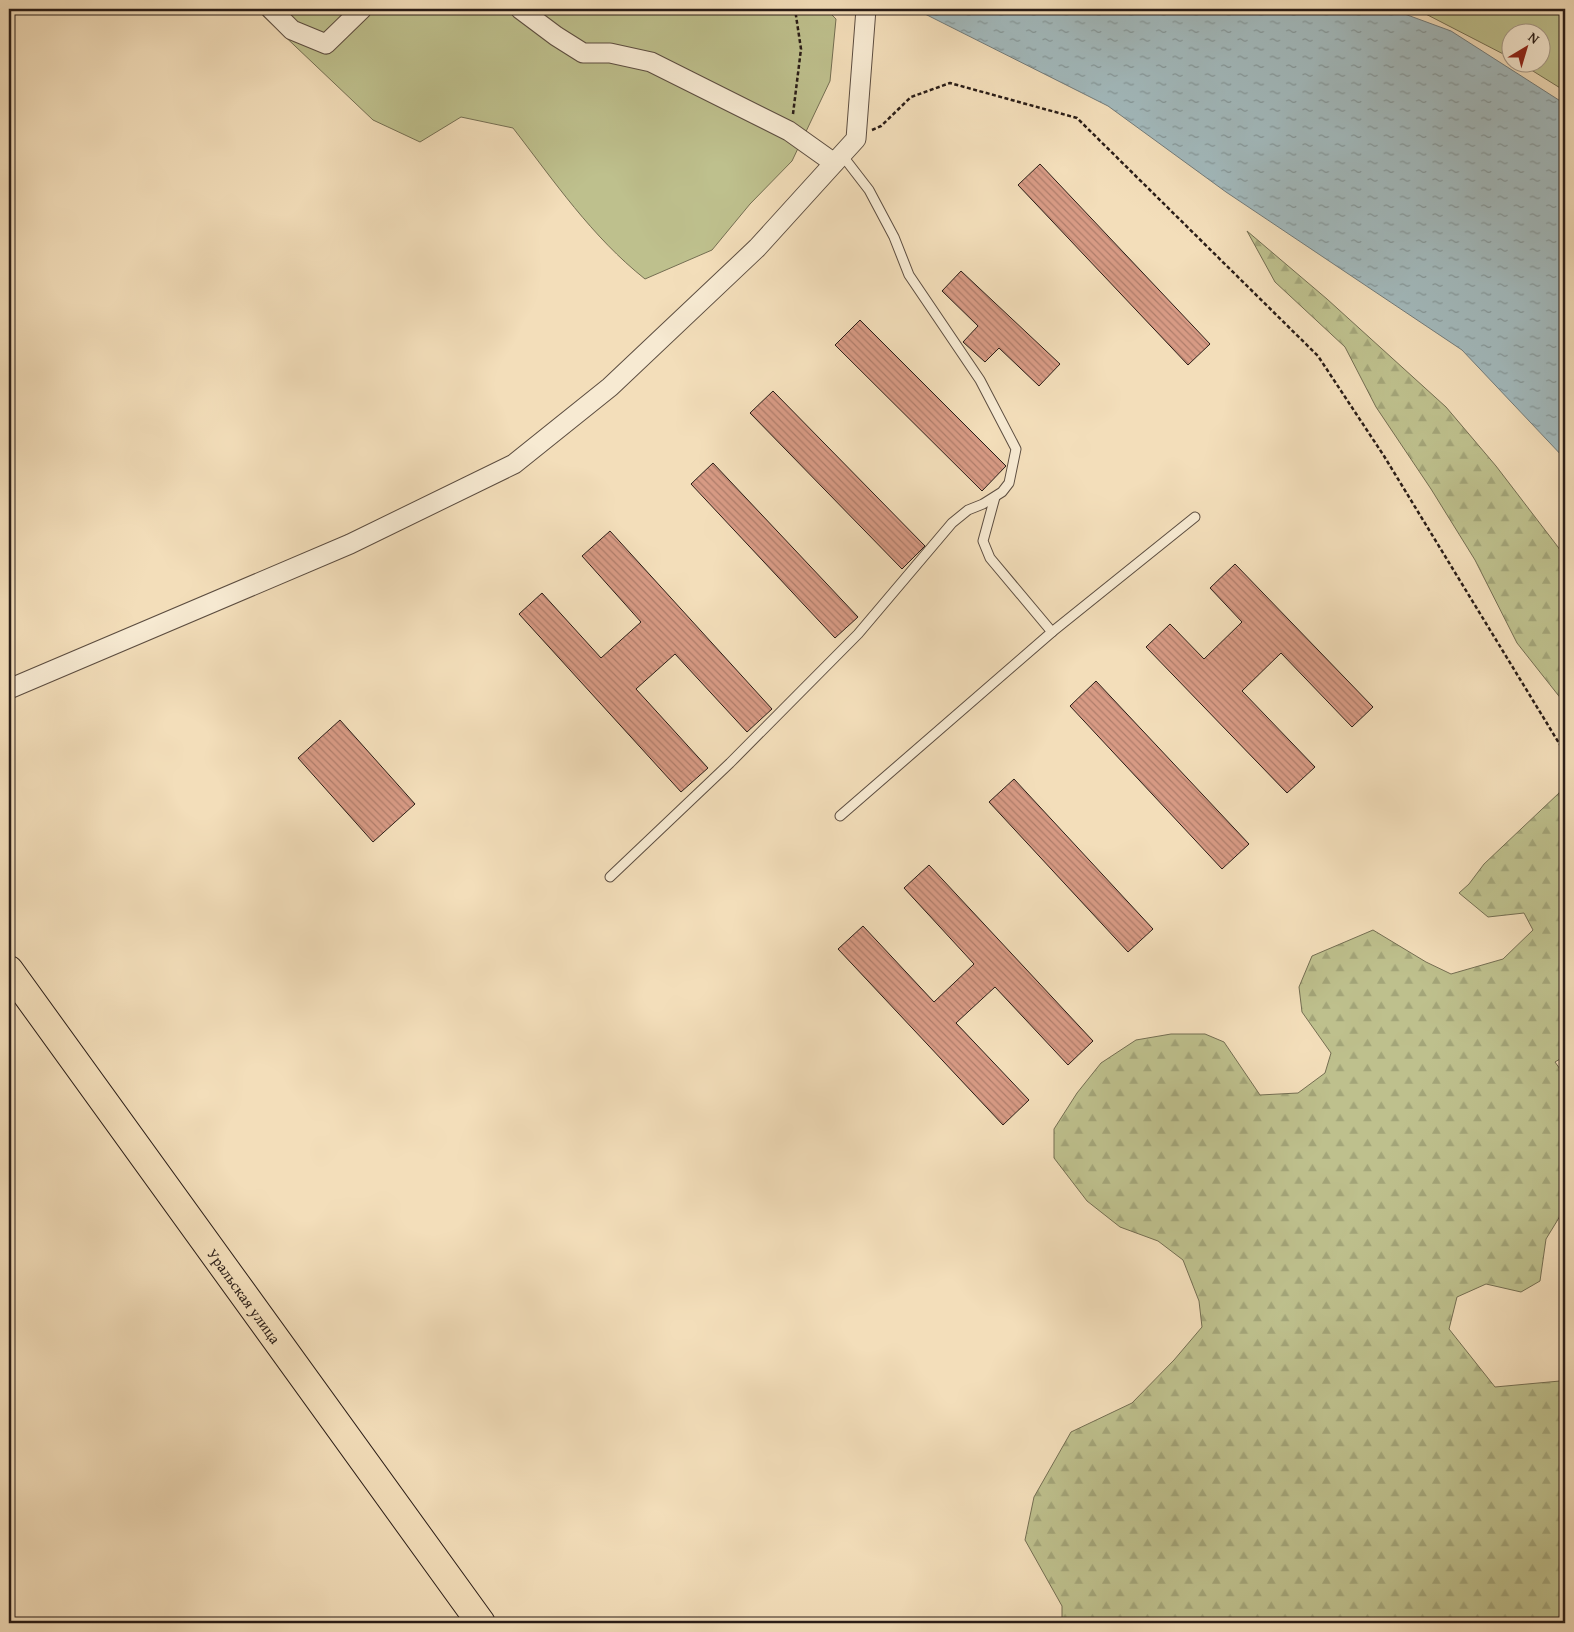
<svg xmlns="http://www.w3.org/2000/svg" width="1574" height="1632" viewBox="0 0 1574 1632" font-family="'Gentium Book Plus',serif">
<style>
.forest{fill:url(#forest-firs);stroke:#746e52}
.garden{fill:#bec08d;stroke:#746e52}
.water{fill:url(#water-ripples);stroke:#727b7a}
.building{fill:url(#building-back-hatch);stroke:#2a1d17}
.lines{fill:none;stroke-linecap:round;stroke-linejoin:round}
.lane-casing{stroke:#5c4d40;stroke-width:11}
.street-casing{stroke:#5c4d40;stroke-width:21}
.primary-casing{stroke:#2a1d17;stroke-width:30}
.path{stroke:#2a1d17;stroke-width:2.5;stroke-dasharray:4 2.5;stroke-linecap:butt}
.lane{stroke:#f7ead2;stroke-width:9}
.street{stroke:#f7ead2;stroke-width:19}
.primary{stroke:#f3deba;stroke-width:28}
.labels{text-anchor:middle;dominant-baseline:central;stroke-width:4.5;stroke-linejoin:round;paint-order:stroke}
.street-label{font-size:15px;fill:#2a1d17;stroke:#f7ead2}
</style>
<defs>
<pattern id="forest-firs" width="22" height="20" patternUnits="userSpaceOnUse" patternTransform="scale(1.25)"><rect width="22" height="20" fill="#bec08d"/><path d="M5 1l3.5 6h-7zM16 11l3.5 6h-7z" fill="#a3a579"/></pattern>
<pattern id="water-ripples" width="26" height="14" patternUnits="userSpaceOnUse" patternTransform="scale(1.25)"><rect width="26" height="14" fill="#a2b9bc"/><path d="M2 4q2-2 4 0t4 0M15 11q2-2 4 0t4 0" fill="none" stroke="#849698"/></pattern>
<pattern id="building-back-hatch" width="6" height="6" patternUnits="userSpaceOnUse" patternTransform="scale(1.25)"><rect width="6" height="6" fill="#d79a84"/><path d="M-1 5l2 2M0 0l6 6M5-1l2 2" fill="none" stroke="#af7d6b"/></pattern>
</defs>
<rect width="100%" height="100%" fill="#f3deba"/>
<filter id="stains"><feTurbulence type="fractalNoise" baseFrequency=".004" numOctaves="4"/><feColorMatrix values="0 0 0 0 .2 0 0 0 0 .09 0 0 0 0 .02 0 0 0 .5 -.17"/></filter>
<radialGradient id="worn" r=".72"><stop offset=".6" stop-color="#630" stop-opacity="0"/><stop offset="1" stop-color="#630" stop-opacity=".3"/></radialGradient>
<!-- forest -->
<g class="forest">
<polygon points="1247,231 1327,299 1446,407 1496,466 1558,547 1565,558 1565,695 1562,700 1517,643 1475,560 1431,489 1376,407 1345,347 1275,282"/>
<polygon points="1565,783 1565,1056 1555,1062 1565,1076 1565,1208 1546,1239 1540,1281 1521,1292 1486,1284 1457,1297 1449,1329 1495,1387 1560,1381 1565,1383 1565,1623 1062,1623 1062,1606 1025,1540 1034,1497 1071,1432 1132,1403 1174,1360 1202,1327 1199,1301 1183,1260 1158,1241 1120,1227 1087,1201 1054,1158 1054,1129 1077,1093 1101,1063 1136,1040 1171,1034 1205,1034 1224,1042 1260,1095 1298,1093 1325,1073 1331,1053 1302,1012 1299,987 1312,956 1373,930 1426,962 1451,974 1503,959 1533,930 1524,913 1488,917 1459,893 1469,884 1484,864 1559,793"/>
</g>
<!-- garden -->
<g class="garden">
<path d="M 256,9 L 826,9 L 836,19 L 830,81 L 792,161 L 750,204 L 712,250 L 645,279 C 592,237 554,181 513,128 L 461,117 L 420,142 L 373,120 Z"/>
<polygon points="1416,9 1565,9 1565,91 1520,63 1542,62 1542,32 1512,32 1511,58"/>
</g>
<!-- water -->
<polygon class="water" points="920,9 1391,9 1451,31 1565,104 1565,459 1462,350 1226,192 1108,106 923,13"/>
<!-- building -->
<g class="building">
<polygon points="1040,164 1210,344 1188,365 1018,185"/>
<polygon points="961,271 1060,364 1039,386 999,348 985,362 963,342 978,326 942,291"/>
<polygon points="860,320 1006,466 982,491 835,345"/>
<polygon points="773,391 925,546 902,569 750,413"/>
<polygon points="713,463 858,617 835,638 691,484"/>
<polygon points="610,531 772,709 747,732 675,654 636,689 708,768 681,792 519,614 542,593 601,658 641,622 582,556"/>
<polygon points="1235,564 1373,707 1352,727 1281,653 1242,691 1315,767 1287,793 1146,647 1170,624 1204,659 1242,622 1210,588"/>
<polygon points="1096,681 1249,844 1222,869 1070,706"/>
<polygon points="340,720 415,804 373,842 298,758"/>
<polygon points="1014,779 1153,929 1128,952 989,802"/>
<polygon points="929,865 1093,1041 1068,1065 995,987 956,1023 1029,1100 1003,1125 838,949 863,926 934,1002 974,964 904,888"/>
</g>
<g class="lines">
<!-- lane casing -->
<g class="lane-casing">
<g id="lane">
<polyline points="995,497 983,541 990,558 1052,632"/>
<polyline points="840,816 1052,632 1195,517"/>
<polyline points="610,877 730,763 858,634 952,523 968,510 983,504 1002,492 1009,483 1016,449 980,380 909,275 894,237 869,190 842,155"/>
</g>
</g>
<!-- street casing -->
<g class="street-casing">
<g id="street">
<polyline points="271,9 292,30 326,44 362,9"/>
<polyline points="520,9 556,36 583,53 610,53 651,62 789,131 834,163"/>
<polyline points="9,689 350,544 514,464 610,387 757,248 856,139 866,9"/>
</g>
</g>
<!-- primary casing -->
<g class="primary-casing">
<g id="primary">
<path id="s1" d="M 9,970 L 481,1623"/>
</g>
</g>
<!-- path -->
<g class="path">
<polyline points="793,114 801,49 795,9"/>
<polyline points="872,130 881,126 911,97 950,83 1077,118 1318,356 1384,456 1565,753"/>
</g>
<!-- lane -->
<use href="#lane" class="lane"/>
<!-- street -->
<use href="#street" class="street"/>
<!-- primary -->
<use href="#primary" class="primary"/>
</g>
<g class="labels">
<!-- street labels -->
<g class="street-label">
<text stroke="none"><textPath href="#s1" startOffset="402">Уральская улица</textPath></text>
</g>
</g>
<!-- margin -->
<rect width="1574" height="1632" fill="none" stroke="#f3deba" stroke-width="30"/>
<rect x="10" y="10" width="1554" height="1612" fill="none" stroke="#2a1d17" stroke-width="2.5"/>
<rect x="15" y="15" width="1544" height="1602" fill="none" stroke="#2a1d17"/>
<!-- north arrow -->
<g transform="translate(1526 48) rotate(38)"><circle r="24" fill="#f7ead2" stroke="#a59887"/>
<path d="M0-4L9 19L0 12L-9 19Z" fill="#8f2418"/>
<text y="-8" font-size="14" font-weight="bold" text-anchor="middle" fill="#2a1d17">N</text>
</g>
<rect width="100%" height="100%" filter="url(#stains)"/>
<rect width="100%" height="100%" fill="url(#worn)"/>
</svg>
